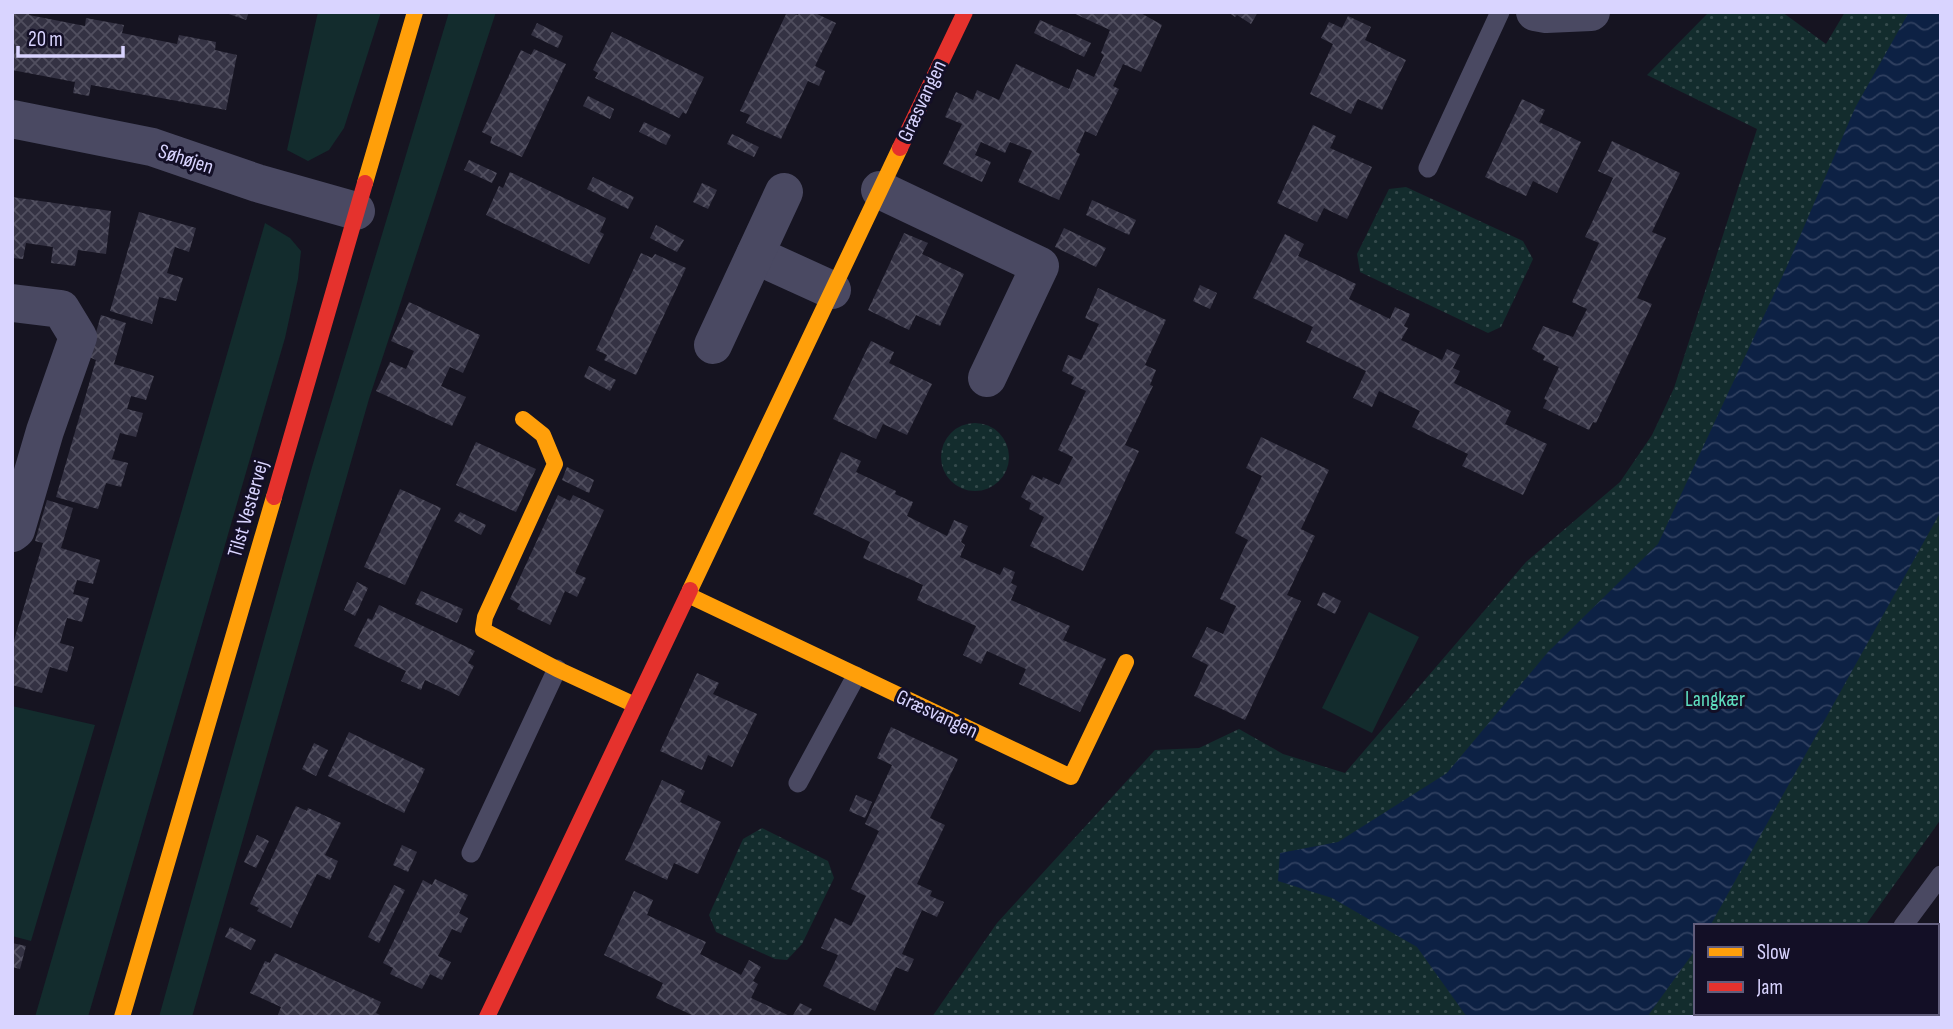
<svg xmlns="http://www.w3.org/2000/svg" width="1953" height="1029" viewBox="0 0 1953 1029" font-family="'Sofia Sans Condensed',sans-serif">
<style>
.grass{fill:#132c2d}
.park{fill:url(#park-dots)}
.water{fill:url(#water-waves)}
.building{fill:url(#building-cross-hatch)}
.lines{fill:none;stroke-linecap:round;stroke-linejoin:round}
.lane{stroke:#4a4962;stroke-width:19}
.street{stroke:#4a4962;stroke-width:38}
.slow{stroke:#ff9f0a;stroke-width:16}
.jam{stroke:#e5322d;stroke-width:16}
.labels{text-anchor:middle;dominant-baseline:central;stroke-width:6;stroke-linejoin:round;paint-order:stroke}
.street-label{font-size:21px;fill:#d9d4ff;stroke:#130f26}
.park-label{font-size:21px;fill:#5fe0c0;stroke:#130f26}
</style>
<defs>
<pattern id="park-dots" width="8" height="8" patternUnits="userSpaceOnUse" patternTransform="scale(1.75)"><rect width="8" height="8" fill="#132c2d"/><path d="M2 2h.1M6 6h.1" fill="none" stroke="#354a4c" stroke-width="1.8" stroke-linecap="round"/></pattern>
<pattern id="water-waves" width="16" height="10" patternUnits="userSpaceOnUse" patternTransform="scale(1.75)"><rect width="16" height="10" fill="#0d2144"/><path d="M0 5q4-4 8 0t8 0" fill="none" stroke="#304060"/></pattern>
<pattern id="building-cross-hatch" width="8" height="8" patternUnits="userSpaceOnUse" patternTransform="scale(1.75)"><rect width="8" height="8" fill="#343243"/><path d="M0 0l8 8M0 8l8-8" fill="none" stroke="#514f5f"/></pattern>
</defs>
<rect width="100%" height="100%" fill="#161421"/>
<!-- grass -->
<g class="grass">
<polygon points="318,12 381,12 344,128 329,150 308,161 287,150"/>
<polygon points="449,12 496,12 369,399 192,1017 159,1017 312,467"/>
<polygon points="265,223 290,238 301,251 298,279 285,338 88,1017 35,1017"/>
<polygon points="1369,612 1419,637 1372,733 1322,708"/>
<polygon points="12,706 95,725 31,941 12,936"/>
</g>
<!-- park -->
<g class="park">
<polygon points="1709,12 1782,12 1826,44 1845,12 1941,12 1941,819 1865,926 1696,926 1696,1013 1802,1013 1800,1017 932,1017 997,923 1155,750 1199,748 1239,729 1283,754 1345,773 1526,562 1620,482 1652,435 1674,388 1757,129 1647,75"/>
<polygon points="1406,187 1523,241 1533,259 1501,327 1488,333 1360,272 1357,254 1389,189"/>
<circle cx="975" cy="457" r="34"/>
<polygon points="762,828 828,861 834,878 802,944 787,960 775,959 716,932 709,915 743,839"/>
</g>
<!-- water -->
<polygon class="water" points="1909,12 1941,12 1941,511 1710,926 1696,926 1696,949 1647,1017 1467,1017 1417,947 1332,898 1278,881 1280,853 1338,842 1447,773 1548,652 1658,544 1788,264 1855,108"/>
<!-- building -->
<g class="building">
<polygon points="12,12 30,12 29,15 85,26 86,18 124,25 122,33 177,44 179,35 216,42 215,50 237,55 226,110 91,85 89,96 73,93 75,82 12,70"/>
<polygon points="223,12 249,12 246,20"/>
<polygon points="787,12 798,15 800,12 813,12 836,23 815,66 825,71 819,86 808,81 781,139 746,123 750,115 740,111"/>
<polygon points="1071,12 1139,12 1162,25 1141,72 1123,64 1113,86 1119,89 1096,136 1085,131 1076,152 1080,154 1059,200 1018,182 1032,151 1010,142 1005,153 981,142 975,155 991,162 982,182 943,164 962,124 945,117 956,92 973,100 977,90 999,100 1016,64 1069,89 1077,69 1094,77 1104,55 1101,53 1110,30"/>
<polygon points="1228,12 1258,12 1251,24 1237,15 1235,17"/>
<polygon points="1348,16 1371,27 1365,40 1406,60 1382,110 1358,99 1351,114 1310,94 1333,44 1321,38 1329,22 1342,28"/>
<polygon points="1040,20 1091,43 1084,57 1034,33"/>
<polygon points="537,23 563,36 558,48 531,35"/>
<polygon points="612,32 704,77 686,114 683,112 679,118 595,78 598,73 593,70"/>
<polygon points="534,49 566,64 522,157 490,143 492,137 482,132 521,50 531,55"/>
<polygon points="588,96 614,109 610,119 583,106"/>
<polygon points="1522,99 1545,110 1539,122 1581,142 1557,193 1533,181 1526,196 1485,177"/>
<polygon points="644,122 671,135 666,145 639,132"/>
<polygon points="1313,125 1336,136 1330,148 1372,167 1347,219 1324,208 1317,222 1277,203"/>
<polygon points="732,134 759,147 754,157 727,144"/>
<polygon points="1612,141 1680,173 1652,232 1666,238 1637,298 1652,304 1596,423 1593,422 1589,430 1543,408 1547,400 1544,399 1559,367 1543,360 1545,356 1532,349 1543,326 1573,337 1587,309 1572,302 1599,243 1585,237 1613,178 1598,171"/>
<polygon points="469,160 497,173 492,183 464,170"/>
<polygon points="510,172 606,218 600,232 604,234 589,264 486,215 499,186 503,188"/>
<polygon points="593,177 634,197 628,209 587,189"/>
<polygon points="702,183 717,190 708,209 693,202"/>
<polygon points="12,197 111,211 106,254 78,250 75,266 51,263 53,247 26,243 23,259 12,258"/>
<polygon points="1092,200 1136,220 1129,235 1086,215"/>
<polygon points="139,212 196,228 189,252 175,247 167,273 183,278 176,301 159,297 152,324 110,311"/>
<polygon points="656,225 684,240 677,252 650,238"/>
<polygon points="1064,228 1106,248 1096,267 1055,247"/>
<polygon points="904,233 928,243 922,254 964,274 940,326 916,315 909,330 868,310"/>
<polygon points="1285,234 1304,244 1298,256 1356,284 1349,299 1390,319 1395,307 1410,314 1404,326 1408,328 1401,340 1442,360 1447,349 1460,355 1453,368 1460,371 1454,383 1511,411 1505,424 1547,444 1523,495 1462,466 1468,454 1412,427 1420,411 1379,391 1372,407 1353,398 1366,371 1306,342 1313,327 1253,298"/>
<polygon points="641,253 652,258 655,254 686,268 636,375 604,360 607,355 596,350"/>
<polygon points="1200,285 1217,293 1210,309 1193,301"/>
<polygon points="1098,288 1166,320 1145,365 1156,370 1150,385 1153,386 1125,445 1139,451 1083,571 1030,546 1044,517 1029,509 1031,503 1021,497 1032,475 1042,480 1043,477 1059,485 1073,457 1058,450 1086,391 1071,384 1074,377 1062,371 1068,355 1081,360 1099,324 1085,318"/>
<polygon points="409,302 480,335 463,373 450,367 441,386 466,397 452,426 376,391 390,362 406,369 414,351 391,341"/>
<polygon points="101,315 126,323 114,364 154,376 146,400 131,396 127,409 143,413 136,437 120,433 112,459 128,463 121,487 106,483 98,509 56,497 96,360 89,357"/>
<polygon points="871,341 894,352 889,363 932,384 907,435 883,424 876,439 833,419"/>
<polygon points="589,366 616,380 610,391 584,377"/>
<polygon points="1261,437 1329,470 1301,529 1315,536 1287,595 1301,601 1245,720 1194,696 1208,665 1192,657 1207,627 1223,634 1236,606 1220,599 1248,540 1235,533 1262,476 1246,468"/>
<polygon points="476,442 536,469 516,512 456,485"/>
<polygon points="841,452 861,461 856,472 896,491 895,494 913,502 907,516 947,536 954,520 968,526 961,542 965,545 960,557 1000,575 1004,567 1015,572 1011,583 1017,586 1011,600 1070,626 1063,640 1106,659 1080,712 1019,684 1026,669 987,651 981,664 963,655 976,626 917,600 923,585 863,558 870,542 813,514"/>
<polygon points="567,467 594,480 589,493 562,480"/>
<polygon points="400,489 441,508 405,585 364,567"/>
<polygon points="558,495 570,501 573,495 604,510 575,573 586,578 577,597 565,591 550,625 517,609 520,604 510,599"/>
<polygon points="47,500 73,508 61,548 100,560 93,584 77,580 73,594 89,598 82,622 67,618 60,643 74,647 67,672 50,667 42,693 12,685 12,647 43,543 35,541"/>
<polygon points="460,512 486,525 481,535 454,521"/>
<polygon points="357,582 368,588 355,616 344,610"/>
<polygon points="421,591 463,609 457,623 415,604"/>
<polygon points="1323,592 1341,601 1335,614 1317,605"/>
<polygon points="379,605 475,651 468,663 474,666 459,696 425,680 421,690 401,681 406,671 354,646 368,618 372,620"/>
<polygon points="697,673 719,683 713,694 757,714 732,767 708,755 702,770 660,751"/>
<polygon points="891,727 958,759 930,818 945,825 917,884 932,891 930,896 944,902 937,917 922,910 902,954 914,959 908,972 896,967 875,1011 823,986 838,955 821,948 835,918 851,926 866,896 851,889 879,831 865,824 892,765 877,758"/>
<polygon points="349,732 425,769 404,813 328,776"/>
<polygon points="314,743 328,750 316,776 302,769"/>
<polygon points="662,780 685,791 680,802 721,822 698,874 674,863 667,880 625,860"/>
<polygon points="856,795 872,802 865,818 849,811"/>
<polygon points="296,806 307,811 308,808 341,823 325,855 338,861 330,880 317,874 291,928 257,911 259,908 250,904"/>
<polygon points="257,835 269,841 256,868 244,862"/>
<polygon points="402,845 417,852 408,872 393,865"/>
<polygon points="435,879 468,895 459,913 468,918 461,933 452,929 438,956 451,962 442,980 430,974 422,989 390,974 393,968 383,963 423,880 432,885"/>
<polygon points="394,885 405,890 379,943 368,937"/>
<polygon points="634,891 653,900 647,915 706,942 700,954 741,975 749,960 761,967 753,981 758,984 751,998 792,1017 800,1003 812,1009 807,1017 696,1017 656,998 663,983 604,955"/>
<polygon points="230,927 256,940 251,950 225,937"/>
<polygon points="12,943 26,946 20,969 12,967"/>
<polygon points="275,953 381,1002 376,1013 380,1015 379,1017 277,1017 281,1007 250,993 265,961 270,963"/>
</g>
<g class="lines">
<!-- lane -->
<g class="lane">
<polyline points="1428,168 1500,12"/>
<polyline points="798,783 856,676"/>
<polyline points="471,853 557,669"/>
<polyline points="1903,926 1941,875"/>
<polyline points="1909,1013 1913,1017"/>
</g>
<!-- street -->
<g class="street">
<polyline points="1535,12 1546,14 1591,12"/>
<polyline points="12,119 152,147 257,183 356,211"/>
<polyline points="880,190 1040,266 987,378"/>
<polyline points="755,255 832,290"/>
<polyline points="12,303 61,309 78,337 45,431 16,530 12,533"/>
<polyline points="713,345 784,192"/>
</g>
<!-- slow -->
<g class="slow">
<polyline points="365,183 415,12"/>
<polyline points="523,419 543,435 555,464 485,617 483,630 557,669 635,705"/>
<polyline points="690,590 900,148"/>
<polyline points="688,595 1071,777 1126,662"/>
<polyline points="122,1017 274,497"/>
</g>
<!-- jam -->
<g class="jam">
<polyline points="900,148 965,12"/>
<polyline points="274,497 365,183"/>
<polyline points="487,1017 690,590"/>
</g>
</g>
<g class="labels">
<!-- street labels -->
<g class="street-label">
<text transform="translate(922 101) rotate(-65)">Græsvangen</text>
<text transform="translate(186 159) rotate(18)">Søhøjen</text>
<text transform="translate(248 509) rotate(-74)">Tilst Vestervej</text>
<text transform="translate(937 714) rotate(25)">Græsvangen</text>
</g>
<!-- park labels -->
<g class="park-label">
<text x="1715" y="699">Langkær</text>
</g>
</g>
<!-- border -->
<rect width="1953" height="1029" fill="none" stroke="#d9d4ff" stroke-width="28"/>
<!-- legend -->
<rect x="1694" y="924" width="245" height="91" fill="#130f26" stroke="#625e7d" stroke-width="2"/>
<rect x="1708" y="947" width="35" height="10" fill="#ff9f0a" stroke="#625e7d" stroke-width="2"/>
<text x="1757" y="959" font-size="21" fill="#d9d4ff">Slow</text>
<rect x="1708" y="982" width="35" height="10" fill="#e5322d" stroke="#625e7d" stroke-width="2"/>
<text x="1757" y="994" font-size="21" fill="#d9d4ff">Jam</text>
<!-- scale -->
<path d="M18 46v10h105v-10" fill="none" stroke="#d9d4ff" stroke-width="3.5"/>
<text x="28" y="46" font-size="21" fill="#d9d4ff" stroke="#130f26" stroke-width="5" paint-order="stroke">20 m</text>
</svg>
